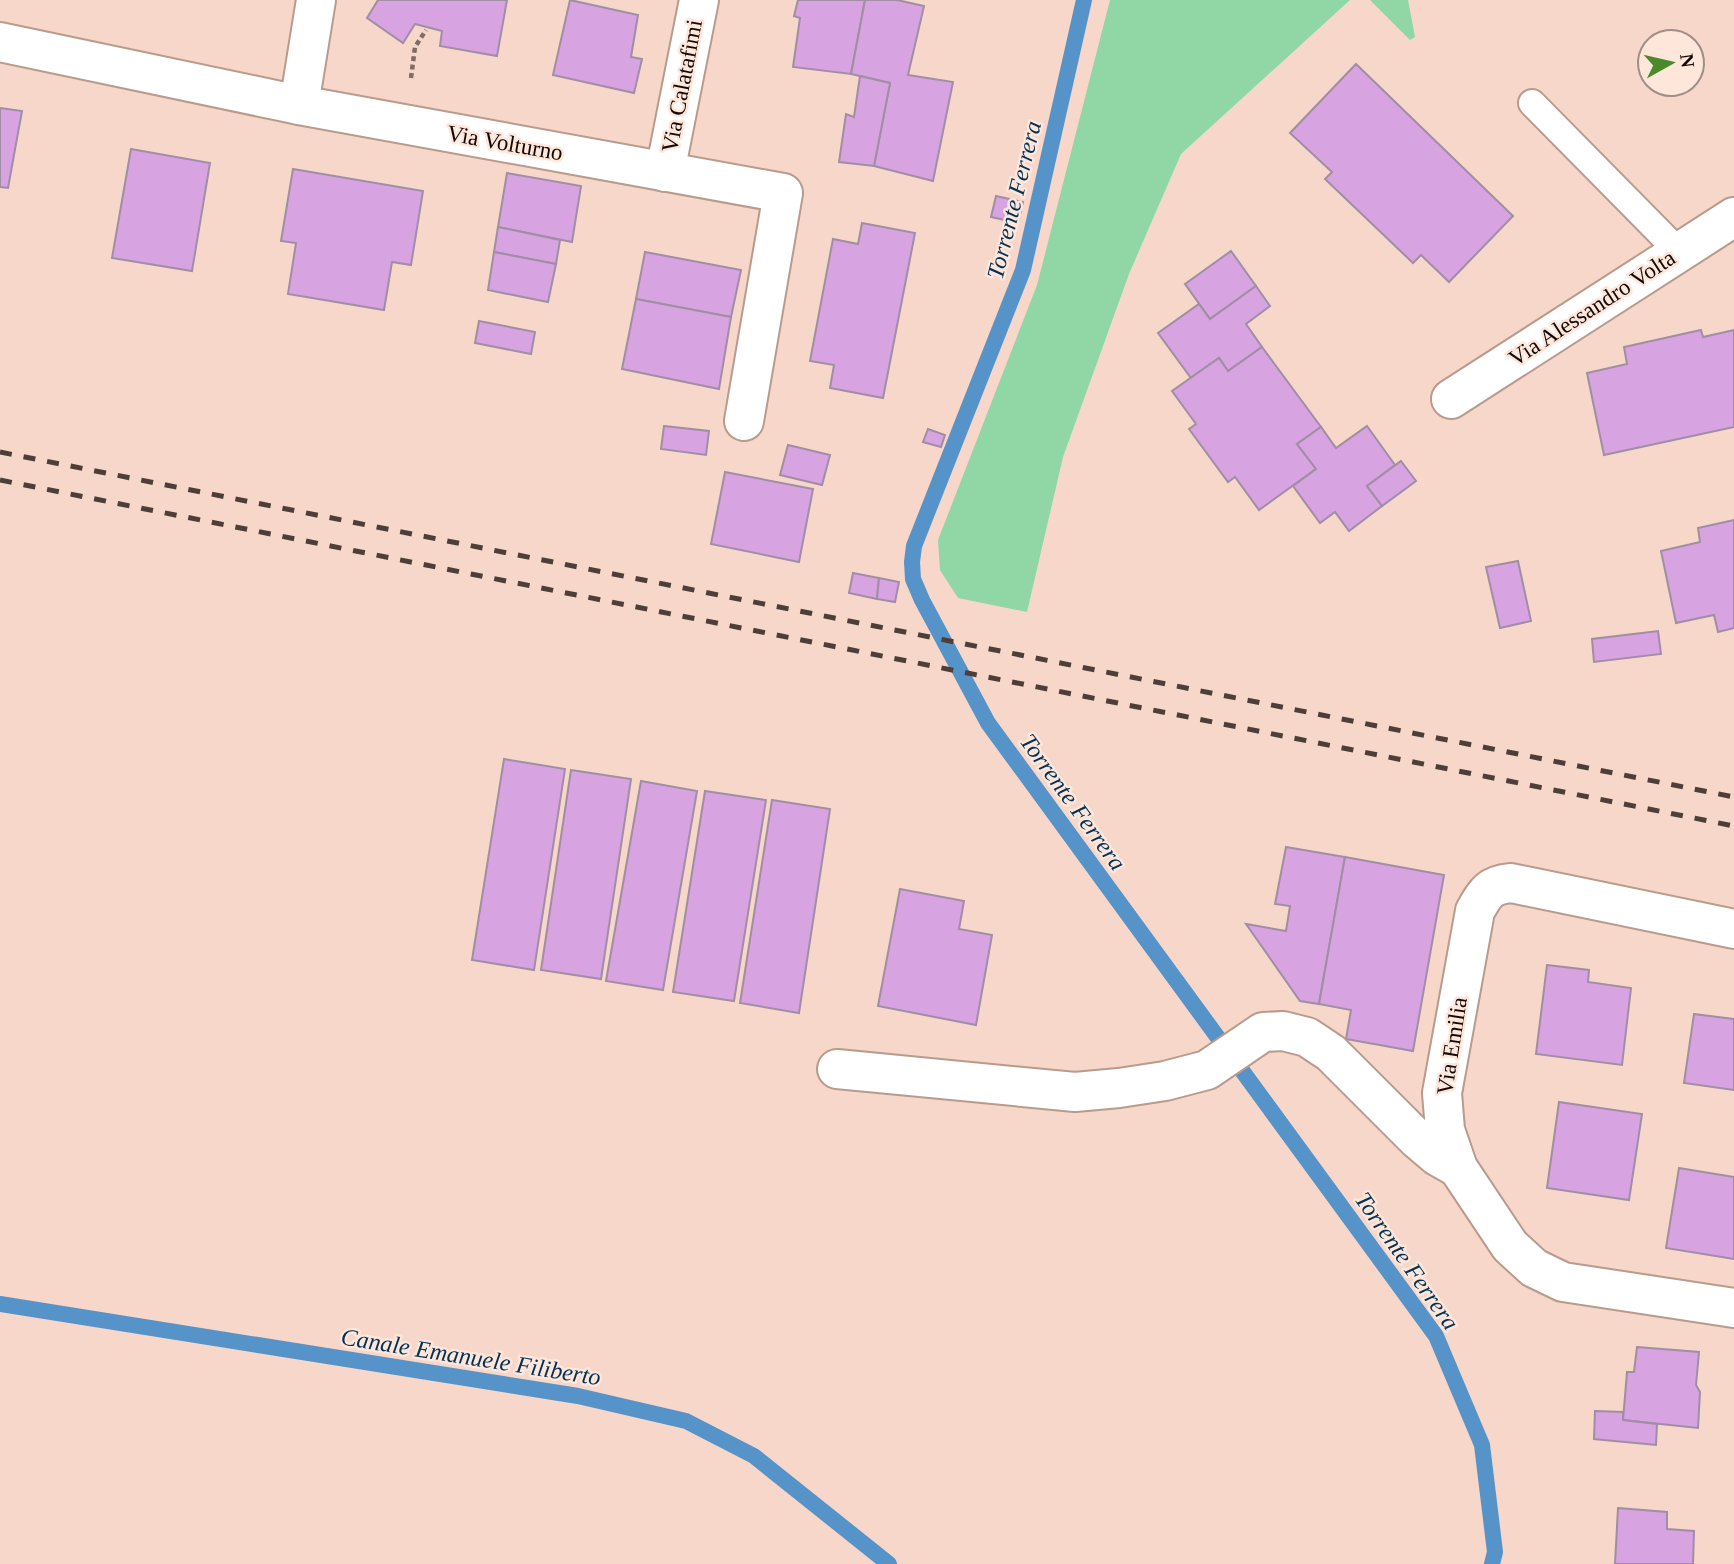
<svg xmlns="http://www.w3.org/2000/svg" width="1734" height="1564" viewBox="0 0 1734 1564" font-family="Georgia,serif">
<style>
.green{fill:#91d7a6}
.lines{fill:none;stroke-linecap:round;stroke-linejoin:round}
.stream{stroke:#5693c8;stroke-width:16}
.building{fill:#d7a3e0;stroke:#a18ea5;stroke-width:2}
.lane-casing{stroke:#b89b8d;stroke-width:30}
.street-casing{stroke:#b89b8d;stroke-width:42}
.path{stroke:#816d64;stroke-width:4.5;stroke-dasharray:5 3.5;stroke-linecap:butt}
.lane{stroke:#fff;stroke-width:26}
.street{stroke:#fff;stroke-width:38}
.rail{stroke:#4d3e38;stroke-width:5;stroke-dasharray:12 12;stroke-linecap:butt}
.labels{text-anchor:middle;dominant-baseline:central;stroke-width:5;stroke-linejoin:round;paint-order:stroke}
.street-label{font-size:23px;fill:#120905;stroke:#ffe6da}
.water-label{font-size:24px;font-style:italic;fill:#013255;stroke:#ffe6da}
</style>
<rect width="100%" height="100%" fill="#f6d7c9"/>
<!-- green -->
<g class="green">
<polygon points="1110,0 1350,0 1181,154 1129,274 1063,457 1027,612 958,598 940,570 938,540 1037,285"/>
<polygon points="1370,0 1408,0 1415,37 1410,40"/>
</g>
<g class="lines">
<!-- stream -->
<g class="stream">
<polyline points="1084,0 1023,270 914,546 912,562 913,579 922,600 988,723 1436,1336 1482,1445 1495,1552 1492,1564"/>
<polyline points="0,1304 578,1396 686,1421 754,1456 889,1564"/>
</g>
</g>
<!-- building -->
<g class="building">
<polygon points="378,0 507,0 497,56 440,46 442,31 415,24 403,43 367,18"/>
<polygon points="570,0 638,15 631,57 642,59 634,93 553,75"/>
<polygon points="798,0 865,0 851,74 793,67 800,18 794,16"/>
<polygon points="865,0 897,0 924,6 908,75 953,82 933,181 874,166 890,83 851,74"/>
<polygon points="1356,64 1513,216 1449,282 1421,255 1413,263 1325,179 1332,172 1290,133"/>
<polygon points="860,76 890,83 874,166 839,162 846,114 854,117"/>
<polygon points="0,108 22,111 8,188 0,187"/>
<polygon points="131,149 210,163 192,271 112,258"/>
<polygon points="293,169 423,191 411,265 392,262 384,310 288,294 296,243 281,241"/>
<polygon points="507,173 581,186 572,242 498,227"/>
<polygon points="996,196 1023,202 1018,223 991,217"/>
<polygon points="862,223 915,233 883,398 830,388 834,365 810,361 833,239 858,244"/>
<polygon points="498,227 560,240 556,264 494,252"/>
<polygon points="1231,251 1256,286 1210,319 1185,284"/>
<polygon points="494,252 556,264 548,302 488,290"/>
<polygon points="645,252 741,270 731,317 636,299"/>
<polygon points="1256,286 1270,306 1246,324 1262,347 1228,371 1219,358 1191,378 1158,333 1199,304 1210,319"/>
<polygon points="636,299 731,317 719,389 622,369"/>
<polygon points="479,321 535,332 531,354 475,343"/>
<polygon points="1701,330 1703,337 1734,330 1734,427 1604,455 1587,373 1627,364 1624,347"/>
<polygon points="1262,347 1321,427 1297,444 1316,469 1259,510 1235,477 1228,482 1189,429 1196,424 1172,391 1219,358 1228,371"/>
<polygon points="664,426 709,431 706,455 661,449"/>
<polygon points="1367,426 1395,465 1367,486 1382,506 1349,531 1335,512 1320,523 1293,486 1316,469 1297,444 1321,427 1336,448"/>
<polygon points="928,429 945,435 941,447 923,442"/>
<polygon points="788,445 830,455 822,485 780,475"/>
<polygon points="1401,461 1416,481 1382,506 1367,486"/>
<polygon points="725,472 813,489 799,562 711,544"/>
<polygon points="1734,520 1734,628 1718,632 1714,615 1676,623 1661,551 1700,542 1698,528"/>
<polygon points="1518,561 1531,621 1500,628 1486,567"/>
<polygon points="853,573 879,578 877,599 849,593"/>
<polygon points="879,578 899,582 895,602 877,599"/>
<polygon points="1658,631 1661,654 1594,662 1592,639"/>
<polygon points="504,759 565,769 534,970 472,960"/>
<polygon points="571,770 631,779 601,979 541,970"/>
<polygon points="641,781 697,791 663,990 606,981"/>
<polygon points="705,791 766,800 734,1001 673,992"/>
<polygon points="772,800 830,809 799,1013 740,1003"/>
<polygon points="1286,847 1345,857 1319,1004 1300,1001 1246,924 1286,931 1290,906 1275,904"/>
<polygon points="1345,857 1444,875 1413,1051 1346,1039 1351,1010 1319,1004"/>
<polygon points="900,889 964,901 959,929 992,935 976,1025 878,1006"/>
<polygon points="1547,965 1589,970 1588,982 1631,988 1622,1065 1536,1054"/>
<polygon points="1694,1014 1734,1019 1734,1090 1684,1083"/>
<polygon points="1559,1102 1642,1114 1629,1200 1547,1188"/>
<polygon points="1679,1168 1734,1177 1734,1259 1666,1248"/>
<polygon points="1637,1347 1699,1352 1696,1385 1700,1392 1698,1428 1623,1420 1627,1372 1634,1372"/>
<polygon points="1595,1411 1623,1412 1623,1420 1657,1424 1656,1445 1594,1439"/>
<polygon points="1618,1508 1667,1512 1667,1529 1694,1531 1693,1564 1615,1564"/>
</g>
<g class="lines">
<!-- lane casing -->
<g class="lane-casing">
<polyline id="lane" points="1532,103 1679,252"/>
</g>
<!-- street casing -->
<g class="street-casing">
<g id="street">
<polyline points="0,42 299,105 783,193 744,421"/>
<polyline points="299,105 316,0"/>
<polyline points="665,172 699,0"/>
<polyline points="1451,399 1734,217"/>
<path d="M 1734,929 L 1511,883 C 1489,885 1485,893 1475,911 L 1442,1093 L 1445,1130 L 1458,1168 L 1510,1246 L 1534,1268 L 1563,1282 L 1734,1308"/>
<polyline points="837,1069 1075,1092 1119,1088 1165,1081 1207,1070 1263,1032 1283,1031 1307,1037 1331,1053 1417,1139 1437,1156 1458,1168"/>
</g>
</g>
<!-- path -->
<polyline class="path" points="411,78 415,47 426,30"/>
<!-- lane -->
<use href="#lane" class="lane"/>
<!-- street -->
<use href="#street" class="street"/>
<!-- rail -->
<g class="rail">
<polyline points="0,452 1734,797"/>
<polyline points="0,480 1734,826"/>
</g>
</g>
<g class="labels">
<!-- street labels -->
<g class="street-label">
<text transform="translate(682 86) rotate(-79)">Via Calatafimi</text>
<text transform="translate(505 143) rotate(10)">Via Volturno</text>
<text transform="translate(1592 308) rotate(-33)">Via Alessandro Volta</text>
<text transform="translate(1452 1046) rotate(-81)">Via Emilia</text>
</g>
<!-- water labels -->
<g class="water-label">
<text transform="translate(1014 200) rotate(-76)">Torrente Ferrera</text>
<text transform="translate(1073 802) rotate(54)">Torrente Ferrera</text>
<text transform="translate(1407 1261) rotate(55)">Torrente Ferrera</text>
<text transform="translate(471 1357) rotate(9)">Canale Emanuele Filiberto</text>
</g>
</g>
<!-- north arrow -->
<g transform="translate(1671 63) rotate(82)"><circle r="33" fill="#ffe6da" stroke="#a08e85" stroke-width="2"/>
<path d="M0-5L12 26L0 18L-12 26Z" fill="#498a2c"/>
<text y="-10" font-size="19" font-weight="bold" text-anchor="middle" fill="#120905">N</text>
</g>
</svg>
